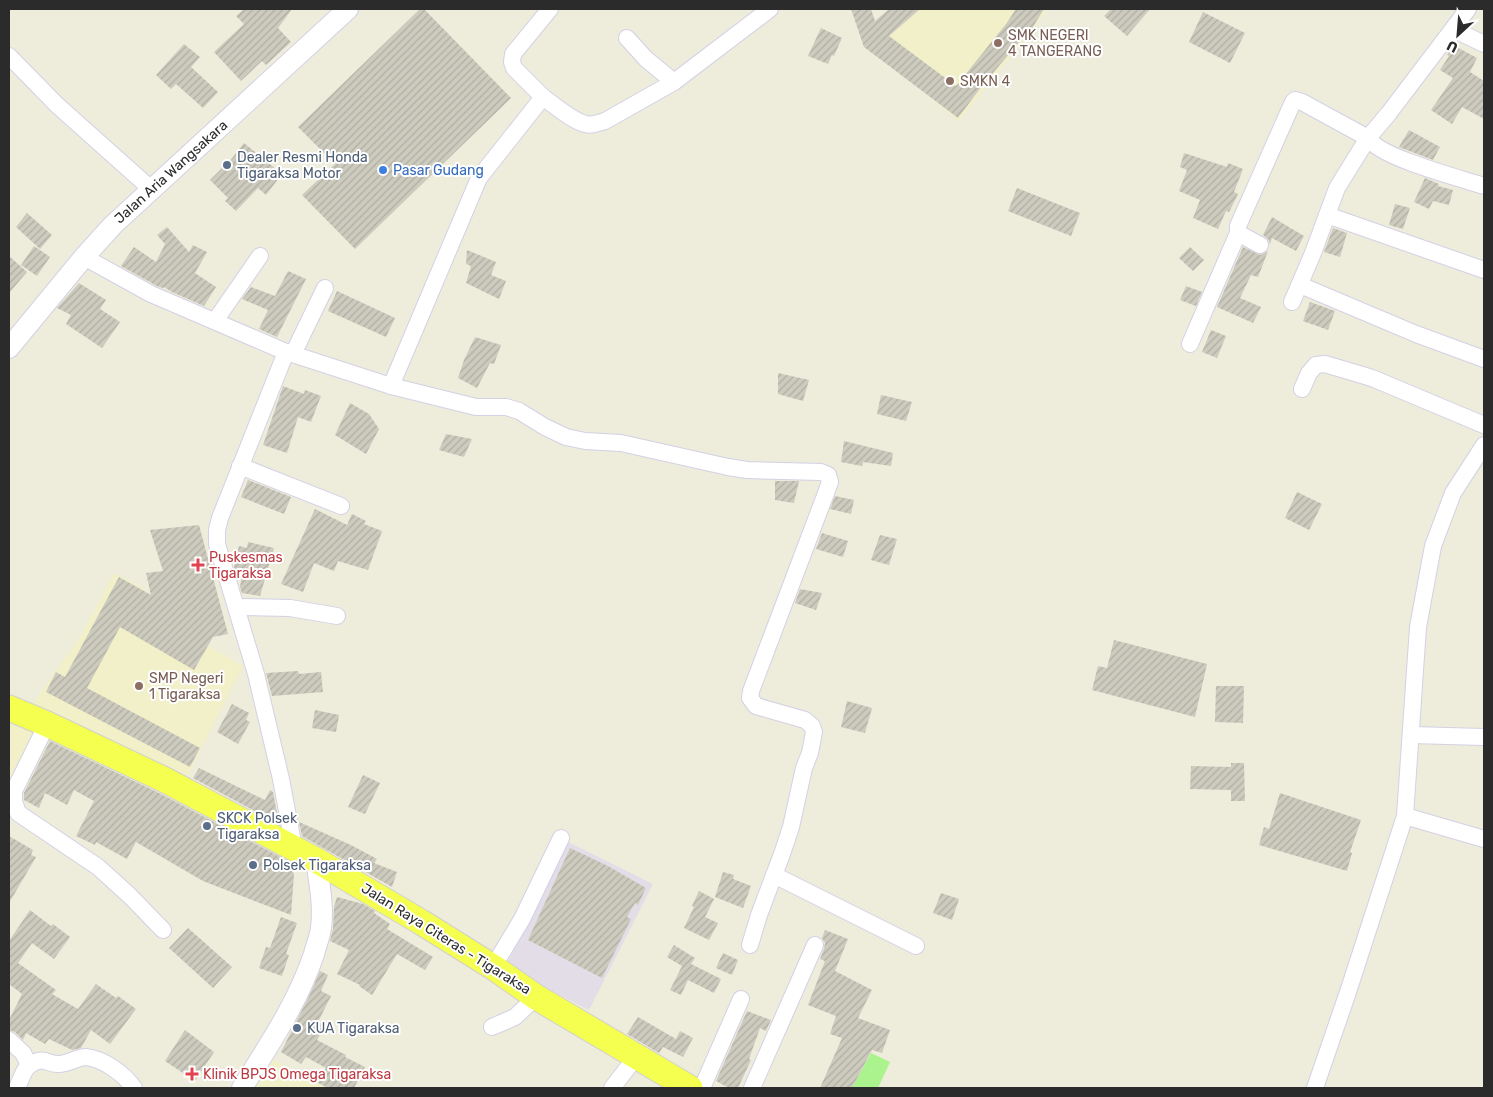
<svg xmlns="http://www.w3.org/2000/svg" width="1493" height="1097" viewBox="0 0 1493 1097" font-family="Rubik,sans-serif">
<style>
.industrial{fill:#e2dde6}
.education{fill:#f2f0c9}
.pitch{fill:#aaf38d}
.building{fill:url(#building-hatch)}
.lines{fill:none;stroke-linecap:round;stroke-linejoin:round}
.minor-casing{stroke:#d3d1e5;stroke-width:18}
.tertiary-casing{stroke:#d3d1e5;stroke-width:22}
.primary-casing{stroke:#d0d0d0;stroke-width:27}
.minor{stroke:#fff;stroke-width:16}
.tertiary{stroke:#fff;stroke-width:20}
.primary{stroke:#f5ff50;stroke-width:25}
.education-dot{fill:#8d6e63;stroke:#fff;stroke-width:2}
.service-dot{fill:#5c6f8a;stroke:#fff;stroke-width:2}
.shop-dot{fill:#3f7fe0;stroke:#fff;stroke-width:2}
.health-dot{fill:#e0444e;stroke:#fff;stroke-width:2}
.labels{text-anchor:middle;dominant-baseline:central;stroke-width:4;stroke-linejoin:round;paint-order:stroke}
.education-label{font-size:14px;fill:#785e54;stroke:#fff;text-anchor:start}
.service-label{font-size:14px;fill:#4e5e75;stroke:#fff;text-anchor:start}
.shop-label{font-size:14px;fill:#366cbe;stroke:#fff;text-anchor:start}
.street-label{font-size:14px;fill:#2b2b2b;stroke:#fff}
.health-label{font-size:14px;fill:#be3a42;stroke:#fff;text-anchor:start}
</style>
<defs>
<pattern id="building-hatch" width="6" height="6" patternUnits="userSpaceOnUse" patternTransform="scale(1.25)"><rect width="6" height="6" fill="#cdcbbe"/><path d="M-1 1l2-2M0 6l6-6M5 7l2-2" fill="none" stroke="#b0aea3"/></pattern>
</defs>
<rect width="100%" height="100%" fill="#eeecdb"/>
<!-- industrial -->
<polygon class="industrial" points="568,842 653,884 589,1010 505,967"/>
<!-- education -->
<g class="education">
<polygon points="892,9 1048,9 959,121 861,41"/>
<polygon points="114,573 145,589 137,604 243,666 185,781 30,707 79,639"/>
<polygon points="9,716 39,729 9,794"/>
<polygon points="267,1057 328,1088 251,1088"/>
</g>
<!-- pitch -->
<polygon class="pitch" points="871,1053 890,1062 878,1088 852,1088"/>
<!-- building -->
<g class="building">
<polygon points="244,9 292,9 278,28 291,42 266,65 262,61 241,81 214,52 244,24 236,16"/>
<polygon points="420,9 424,9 511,98 355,249 302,195 335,164 298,127"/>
<polygon points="851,9 871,9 875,21 889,9 920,9 889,36 956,86 1006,24 1016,9 1044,9 1028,35 1026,34 982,86 958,118 864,47"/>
<polygon points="1111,9 1150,9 1127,36 1104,16"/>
<polygon points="1203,12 1245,33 1230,63 1189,42"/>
<polygon points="821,28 842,38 834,56 832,55 828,64 808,56"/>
<polygon points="184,44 200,57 191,67 218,92 203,108 176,84 171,89 156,75"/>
<polygon points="1453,45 1477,58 1470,72 1484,81 1484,119 1462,107 1452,124 1431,110 1453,78 1440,70 1449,56 1447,55"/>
<polygon points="1409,130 1440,147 1433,160 1399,147"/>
<polygon points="244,143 282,174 266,195 258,188 236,211 225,201 228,198 210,180 224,166 225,167"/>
<polygon points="1184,153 1227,167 1228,163 1243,169 1234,192 1238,194 1229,212 1226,211 1218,229 1193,218 1200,200 1179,191 1187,170 1180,167"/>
<polygon points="1425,178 1439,184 1438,186 1453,190 1449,205 1433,201 1429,209 1414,202"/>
<polygon points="1017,188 1080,213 1071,236 1008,211"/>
<polygon points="1395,204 1410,208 1403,229 1389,225"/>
<polygon points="27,213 52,235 40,249 16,227"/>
<polygon points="1272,217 1304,236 1296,251 1272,238 1270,244 1268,239 1263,235"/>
<polygon points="167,227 189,252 193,245 207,252 195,273 216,287 204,306 172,292 164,287 163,288 157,286 121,266 134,247 156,262 165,244 157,235"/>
<polygon points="1333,228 1347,233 1340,257 1324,252"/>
<polygon points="34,246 50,257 37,276 21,265"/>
<polygon points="1190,247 1204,260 1193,271 1179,258"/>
<polygon points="1243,247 1260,255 1268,251 1258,277 1251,275 1240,298 1261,307 1253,323 1217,307"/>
<polygon points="467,250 496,262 491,275 506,281 499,299 466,283 471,266 466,264"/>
<polygon points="9,256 27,272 9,293"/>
<polygon points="288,271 306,279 277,337 259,329 268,310 242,299 251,287 275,296"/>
<polygon points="79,283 106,300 100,309 120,322 102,348 66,324 71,315 57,308"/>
<polygon points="1186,286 1202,292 1196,306 1180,300"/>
<polygon points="337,291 395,318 386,337 328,311"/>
<polygon points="1310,302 1335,311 1328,330 1303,321"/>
<polygon points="1211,330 1226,336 1217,358 1202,352"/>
<polygon points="475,337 501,345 494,364 490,363 477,388 458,378 464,360"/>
<polygon points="778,373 809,380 803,401 778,394"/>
<polygon points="283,386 304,394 305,390 321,396 311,422 298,417 287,453 263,445"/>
<polygon points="881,395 912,402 906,421 877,414"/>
<polygon points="350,403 369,414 379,429 366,454 335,435"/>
<polygon points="446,434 472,439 464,457 439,450"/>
<polygon points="844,441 893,453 891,466 863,462 862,466 841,462"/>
<polygon points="248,480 291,497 284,514 241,497"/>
<polygon points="775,481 799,481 794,503 775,500"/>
<polygon points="1297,492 1322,504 1309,530 1285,518"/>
<polygon points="835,496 854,500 851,514 830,509"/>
<polygon points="315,509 347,525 352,514 366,521 364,524 382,531 368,570 338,561 334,571 314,563 303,592 281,584"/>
<polygon points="199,525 228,634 213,637 194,670 120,627 87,688 200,748 190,767 46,692 56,672 65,677 119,577 151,595 146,573 163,571 150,530"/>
<polygon points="822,533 848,541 843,557 816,549"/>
<polygon points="880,535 897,539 889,565 871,560"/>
<polygon points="248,542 274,548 260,596 242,593 240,587 242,575 236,573 234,567 239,546 247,548"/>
<polygon points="800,589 822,593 816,610 795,603"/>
<polygon points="1114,640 1207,664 1195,717 1092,690 1098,666 1107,668"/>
<polygon points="298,671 299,674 321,672 323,692 272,696 266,673"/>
<polygon points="1216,686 1244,686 1243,723 1215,722"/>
<polygon points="847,701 872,708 865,733 841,727"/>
<polygon points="232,704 249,713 246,720 250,722 238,744 217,732"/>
<polygon points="315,710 339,715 336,732 312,728"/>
<polygon points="50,741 159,793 286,860 294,874 291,915 203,881 136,842 127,859 96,842 95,845 76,836 94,801 74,790 67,805 45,793 39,808 24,800 24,793"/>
<polygon points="1231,763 1244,763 1245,801 1231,801 1231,790 1190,789 1191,766 1231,767"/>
<polygon points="199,768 265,800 270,790 273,792 279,824 193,778"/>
<polygon points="363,775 380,783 365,814 348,807"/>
<polygon points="1280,793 1361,820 1350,852 1352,853 1347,871 1259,845 1264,827 1269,829"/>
<polygon points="299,822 351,845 377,859 374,863 397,872 392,887 302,836"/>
<polygon points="9,836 33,850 31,855 36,857 9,903"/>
<polygon points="570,848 608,866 646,888 638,905 635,903 627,917 631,919 602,978 528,940"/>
<polygon points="723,872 734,875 733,879 751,886 743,908 715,897"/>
<polygon points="699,891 714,899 705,917 718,923 709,940 684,928 694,907 692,906"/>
<polygon points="941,893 959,899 952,920 933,913"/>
<polygon points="337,897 363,904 375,911 374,913 390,924 387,929 433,957 425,970 397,954 372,995 359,986 360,985 337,974 349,950 330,941 333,929 334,907"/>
<polygon points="30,910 51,926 53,924 70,937 54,959 32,943 18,963 56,990 52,994 78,1009 96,984 116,998 118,996 136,1009 110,1044 91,1030 81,1048 72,1050 49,1039 45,1044 26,1033 23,1040 15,1032 9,1030 9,1020 22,994 9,984 9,941"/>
<polygon points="281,917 297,923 286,954 289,955 282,976 259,968 266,947 270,948"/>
<polygon points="188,928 232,967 213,988 169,948"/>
<polygon points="825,930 848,939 835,971 872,990 858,1018 890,1030 882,1053 872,1050 852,1088 820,1088 842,1038 830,1034 836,1016 808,1005 825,961 820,959 824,949 825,943 822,938"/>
<polygon points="674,945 695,958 691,964 721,979 714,993 688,980 681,995 670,990 682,966 667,957"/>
<polygon points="723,953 738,960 732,975 716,968"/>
<polygon points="320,971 328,975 321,991 331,996 318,1022 325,1026 317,1040 346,1055 345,1057 365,1067 354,1088 328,1088 318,1083 326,1068 306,1057 301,1064 281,1052 310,994"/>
<polygon points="747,1011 771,1020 766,1031 760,1028 749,1059 751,1060 738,1088 729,1088 716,1081"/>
<polygon points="638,1017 676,1039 680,1031 693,1038 683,1057 663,1047 659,1053 627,1034"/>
<polygon points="185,1030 214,1052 195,1081 165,1061"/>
</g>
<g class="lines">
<!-- minor casing -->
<g class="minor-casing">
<g id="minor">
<path d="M 1468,9 L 1389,113 L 1368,138 C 1380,158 1460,178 1484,186"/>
<polyline points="1453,29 1484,44"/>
<polyline points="627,38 646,59 674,82"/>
<polyline points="9,56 57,105 151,189"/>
<polyline points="543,97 514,68 512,62 513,54 550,9"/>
<polyline points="1327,215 1484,270"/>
<polyline points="1260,245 1238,233 1238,226 1293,102 1295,100 1302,102 1368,138 1337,188 1313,253 1292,302"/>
<path d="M 84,257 L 151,294 L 286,352 L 391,386 L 479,178 L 543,97 C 554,105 571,120 585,124 C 591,126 598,123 605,121 L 674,82 L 770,9"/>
<polyline points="1300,285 1416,334 1484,359"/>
<polyline points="215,321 260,256"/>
<polyline points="1190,344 1238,233"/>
<polyline points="286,352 220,518 217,530 217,544 256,674 281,779 294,848"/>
<polyline points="293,354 325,288"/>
<polyline points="391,386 476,407 506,407 519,411 545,427 566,437 585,441 621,443 728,467 747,470 821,472 828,475 830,482 826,493 751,691 750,698 756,706 805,720 812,726 814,732 810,753 804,768 791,827 782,854 759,915 750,945"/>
<polyline points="1302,389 1309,373 1316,365 1325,364 1372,378 1484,425"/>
<polyline points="240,466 341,506"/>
<polyline points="237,607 290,608 337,616"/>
<polyline points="47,724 14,791 14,801 18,813 98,867 130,896 163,930"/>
<polyline points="1411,735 1484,737"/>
<polyline points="1405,816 1484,839"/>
<polyline points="774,875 916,946"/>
<polyline points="493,967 522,919 561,838"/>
<polyline points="492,1027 515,1017 536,997"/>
<polyline points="9,1040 23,1053 29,1065"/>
<path d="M 17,1088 C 20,1082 24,1068 30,1065 C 45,1055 47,1065 59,1064 C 68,1064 77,1057 86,1057 C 104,1059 124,1074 134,1088"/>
<polyline points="612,1088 636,1057"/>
<polyline points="702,1088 741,999"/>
<polyline points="752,1088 815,945"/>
<polyline points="1315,1088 1348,992 1405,816 1418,627 1433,546 1453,493 1484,445"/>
</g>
</g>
<!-- tertiary casing -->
<g class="tertiary-casing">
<g id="tertiary">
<polyline points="9,348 84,257 113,225 348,9"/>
<path d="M 242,1088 C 269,1045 298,1002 314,954 C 316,945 320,937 321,928 C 324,905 319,882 316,860"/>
</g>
</g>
<!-- primary casing -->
<g class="primary-casing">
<polyline id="primary" points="9,708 47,724 165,780 316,860 421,922 493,967 536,997 690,1088"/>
</g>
<!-- minor -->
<use href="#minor" class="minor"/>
<!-- tertiary -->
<use href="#tertiary" class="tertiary"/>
<!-- primary -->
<use href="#primary" class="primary"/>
</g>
<!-- markers -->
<g class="education-dot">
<circle cx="998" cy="43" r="5"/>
<circle cx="950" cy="81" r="5"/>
<circle cx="139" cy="686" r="5"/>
</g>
<g class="service-dot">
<circle cx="227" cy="165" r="5"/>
<circle cx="207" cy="826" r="5"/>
<circle cx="253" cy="865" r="5"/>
<circle cx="297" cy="1028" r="5"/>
</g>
<circle class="shop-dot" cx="383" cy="170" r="5"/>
<g class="health-dot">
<path d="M195.5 557.5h5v5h5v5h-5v5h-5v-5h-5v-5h5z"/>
<path d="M189.5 1066.5h5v5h5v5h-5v5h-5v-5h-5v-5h5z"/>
</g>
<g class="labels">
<!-- education labels -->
<g class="education-label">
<text x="1008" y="35">SMK NEGERI<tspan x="1008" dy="16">4 TANGERANG</tspan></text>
<text x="960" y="81">SMKN 4</text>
<text x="149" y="678">SMP Negeri<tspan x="149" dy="16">1 Tigaraksa</tspan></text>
</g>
<!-- service labels -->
<g class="service-label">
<text x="237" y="157">Dealer Resmi Honda<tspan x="237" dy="16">Tigaraksa Motor</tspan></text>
<text x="217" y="818">SKCK Polsek<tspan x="217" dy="16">Tigaraksa</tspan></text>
<text x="263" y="865">Polsek Tigaraksa</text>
<text x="307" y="1028">KUA Tigaraksa</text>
</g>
<!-- shop labels -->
<g class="shop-label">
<text x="393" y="170">Pasar Gudang</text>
</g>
<!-- street labels -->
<g class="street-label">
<text transform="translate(171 172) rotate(-42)">Jalan Aria Wangsakara</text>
<text transform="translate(446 939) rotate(32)">Jalan Raya Citeras - Tigaraksa</text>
</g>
<!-- health labels -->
<g class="health-label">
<text x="209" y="557">Puskesmas<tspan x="209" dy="16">Tigaraksa</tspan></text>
<text x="203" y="1074">Klinik BPJS Omega Tigaraksa</text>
</g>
</g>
<!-- border -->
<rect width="1493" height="1097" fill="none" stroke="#2b2b2b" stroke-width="20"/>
<!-- north arrow -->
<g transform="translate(1458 35) rotate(206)" stroke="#ffffff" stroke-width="4" paint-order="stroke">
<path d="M0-4L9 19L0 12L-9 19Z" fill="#2b2b2b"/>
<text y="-8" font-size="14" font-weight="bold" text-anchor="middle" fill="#2b2b2b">U</text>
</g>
</svg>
